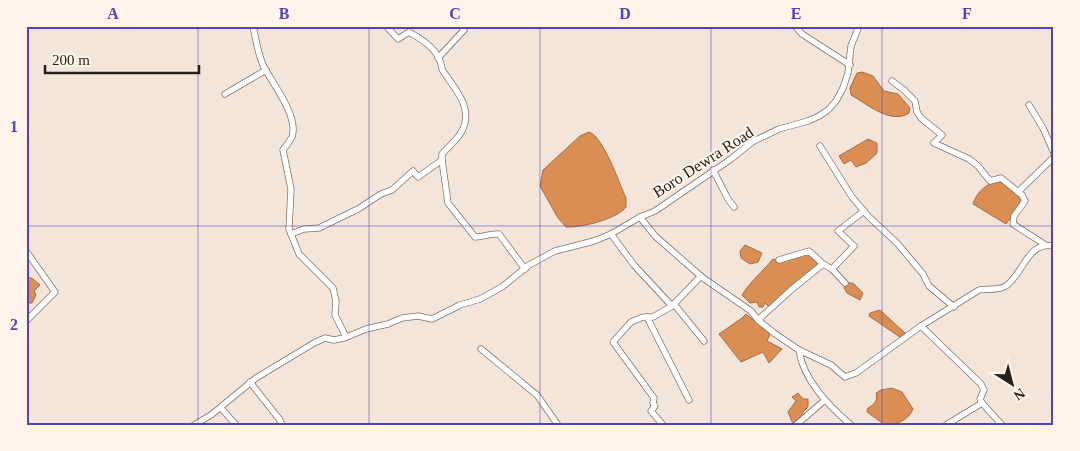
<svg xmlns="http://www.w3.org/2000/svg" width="1080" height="451" viewBox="0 0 1080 451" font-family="Georgia,serif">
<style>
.water{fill:#da8e54;stroke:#a46d44}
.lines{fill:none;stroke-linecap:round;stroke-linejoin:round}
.minor-casing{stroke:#82746b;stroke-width:7}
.minor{stroke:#fff;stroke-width:5.5}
.grid{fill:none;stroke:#5243ba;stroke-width:1;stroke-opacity:0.55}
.labels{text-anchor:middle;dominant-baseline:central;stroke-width:4.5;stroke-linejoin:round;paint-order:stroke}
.street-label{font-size:16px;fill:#26201d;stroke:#fff3ea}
.neatline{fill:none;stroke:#5243ba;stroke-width:2}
.grid-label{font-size:16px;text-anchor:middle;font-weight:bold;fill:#5243ba}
</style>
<rect width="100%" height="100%" fill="#f4e5da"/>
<!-- water -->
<g class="water">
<path d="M 862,72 L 873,76 L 884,91 L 898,94 L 910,108 L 909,113 C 891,125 867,104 851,95 L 850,88 L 857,73 Z"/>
<path d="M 589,132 C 603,136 619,183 626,198 L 626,207 C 617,219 581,228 566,227 L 558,218 L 540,186 L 543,170 L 580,136 Z"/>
<polygon points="868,139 877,143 877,153 866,163 856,167 851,160 844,164 839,156"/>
<path d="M 998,180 L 1023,197 L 1020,205 L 1006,224 L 973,204 C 977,191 986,185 998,180 Z"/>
<polygon points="745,245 762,253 758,262 750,264 741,258 740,251"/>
<path d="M 808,253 L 821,264 L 769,307 L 765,303 L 763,307 L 759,307 L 757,302 L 750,303 L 742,295 C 749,283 763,271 773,259 L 779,261 Z"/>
<polygon points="26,276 33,279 40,285 34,291 36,295 32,303 26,303"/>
<polygon points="847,283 853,283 863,293 860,300 847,293 844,288"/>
<polygon points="880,310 881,311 905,333 900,337 869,316 870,313"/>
<polygon points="746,314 770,334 767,341 782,349 769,363 763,352 741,362 719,334 742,318"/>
<path d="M 892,388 L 902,392 L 913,409 C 909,420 896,425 885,425 L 867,412 L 868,408 C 875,404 878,401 876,393 L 881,390 Z"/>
<polygon points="798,393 803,399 808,399 808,407 803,412 803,417 799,421 793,424 788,412 796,401 792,397"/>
</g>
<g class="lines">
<!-- minor casing -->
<g class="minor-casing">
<g id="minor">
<path d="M 253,26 C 256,40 258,55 264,67 C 273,84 299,117 292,137 C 290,141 286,146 283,150 L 291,189 L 289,229 L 299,254 L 333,288 L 336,301 L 335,315 L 346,337"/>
<polyline points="795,26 802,34 850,65"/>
<polyline points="438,58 464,30 461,26"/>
<polyline points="892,81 904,90 915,101 917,112 921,118 942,135 934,143 969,159 978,166 990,181 1001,178 1022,195 1025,201 1014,216 1013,224 1044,244"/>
<polyline points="225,94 266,70"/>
<polyline points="1029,105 1043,128 1054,153"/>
<polyline points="820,146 852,197 868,216 897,243 923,274 929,286 954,307"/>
<path d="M 442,160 L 448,203 L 475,237 C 484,237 490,233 499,234 L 525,269"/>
<polyline points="713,170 728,199 734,207"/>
<polyline points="1018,192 1054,157"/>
<path d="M 640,217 L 655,236 L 703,278 L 751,311 L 758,320 L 774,333 L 799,350 L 831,365 L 845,377 L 856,373 L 921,326 L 979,290 C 988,288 998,291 1006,286 C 1024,273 1027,241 1054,246"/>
<path d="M 291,234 L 304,229 L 319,228 L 358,209 L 381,194 L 392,190 L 413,171 L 418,177 L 442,160 L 442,154 C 448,147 458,139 462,131 C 474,108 455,89 443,71 C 441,68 442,65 440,61 C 435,47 421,39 409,32 L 398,39 L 386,26"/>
<polyline points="611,234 634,265 672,306 701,276"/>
<polyline points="26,251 55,292 26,321"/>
<polyline points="823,264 832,269 854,246 838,231 864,211"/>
<polyline points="832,269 845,283"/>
<polyline points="674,304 704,341"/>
<polyline points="647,317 689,400"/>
<polyline points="758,320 791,290 823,264 809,251 779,260"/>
<polyline points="921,326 981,384 984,390 980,399 982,403 1002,425"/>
<polyline points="481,349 537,395 558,425"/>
<path d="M 799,350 C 803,380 829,406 851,425"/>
<polyline points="250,382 280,420 281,423 279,425"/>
<polyline points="221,408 236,425"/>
<polyline points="194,425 211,415 256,378 314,343 325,338 334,340 344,338 366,329 388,324 402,318 418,316 432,319 460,305 480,299 502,287 529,265 555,251 594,241 611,234 640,217 655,211 731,159 752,142 779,129 808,121 819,116 828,110 836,101 843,88 848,73 851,46 859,26"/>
<polyline points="663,425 651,411 655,406 653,403 654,398 613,342 631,322 643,317 653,317 672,306"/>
<polyline points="796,425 825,400"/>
<polyline points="946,425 982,403"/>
</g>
</g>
<!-- minor -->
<use href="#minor" class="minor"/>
</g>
<!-- grid -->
<path class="grid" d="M 198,26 L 198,425M 369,26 L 369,425M 540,26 L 540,425M 711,26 L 711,425M 882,26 L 882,425M 26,226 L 1054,226"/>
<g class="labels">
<!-- street labels -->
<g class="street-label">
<text transform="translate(703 162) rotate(-33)">Boro Dewra Road</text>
</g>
</g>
<!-- border -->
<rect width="1080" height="451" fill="none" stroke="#fff3ea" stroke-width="55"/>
<!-- north arrow -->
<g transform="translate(1012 384) rotate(144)" stroke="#fff3ea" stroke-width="4" paint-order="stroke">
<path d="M0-4L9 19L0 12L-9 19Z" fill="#26201d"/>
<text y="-8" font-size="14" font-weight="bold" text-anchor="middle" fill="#26201d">N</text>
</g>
<!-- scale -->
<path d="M45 65v8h154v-8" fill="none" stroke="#26201d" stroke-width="2.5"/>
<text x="52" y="65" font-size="15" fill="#26201d" stroke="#fff3ea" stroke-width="4" paint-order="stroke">200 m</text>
<rect x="28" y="28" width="1024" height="396" class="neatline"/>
<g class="grid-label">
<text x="113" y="19">A</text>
<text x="284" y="19">B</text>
<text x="455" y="19">C</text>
<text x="625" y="19">D</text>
<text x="796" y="19">E</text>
<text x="967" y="19">F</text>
<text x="14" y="132">1</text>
<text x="14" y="330">2</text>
</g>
</svg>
